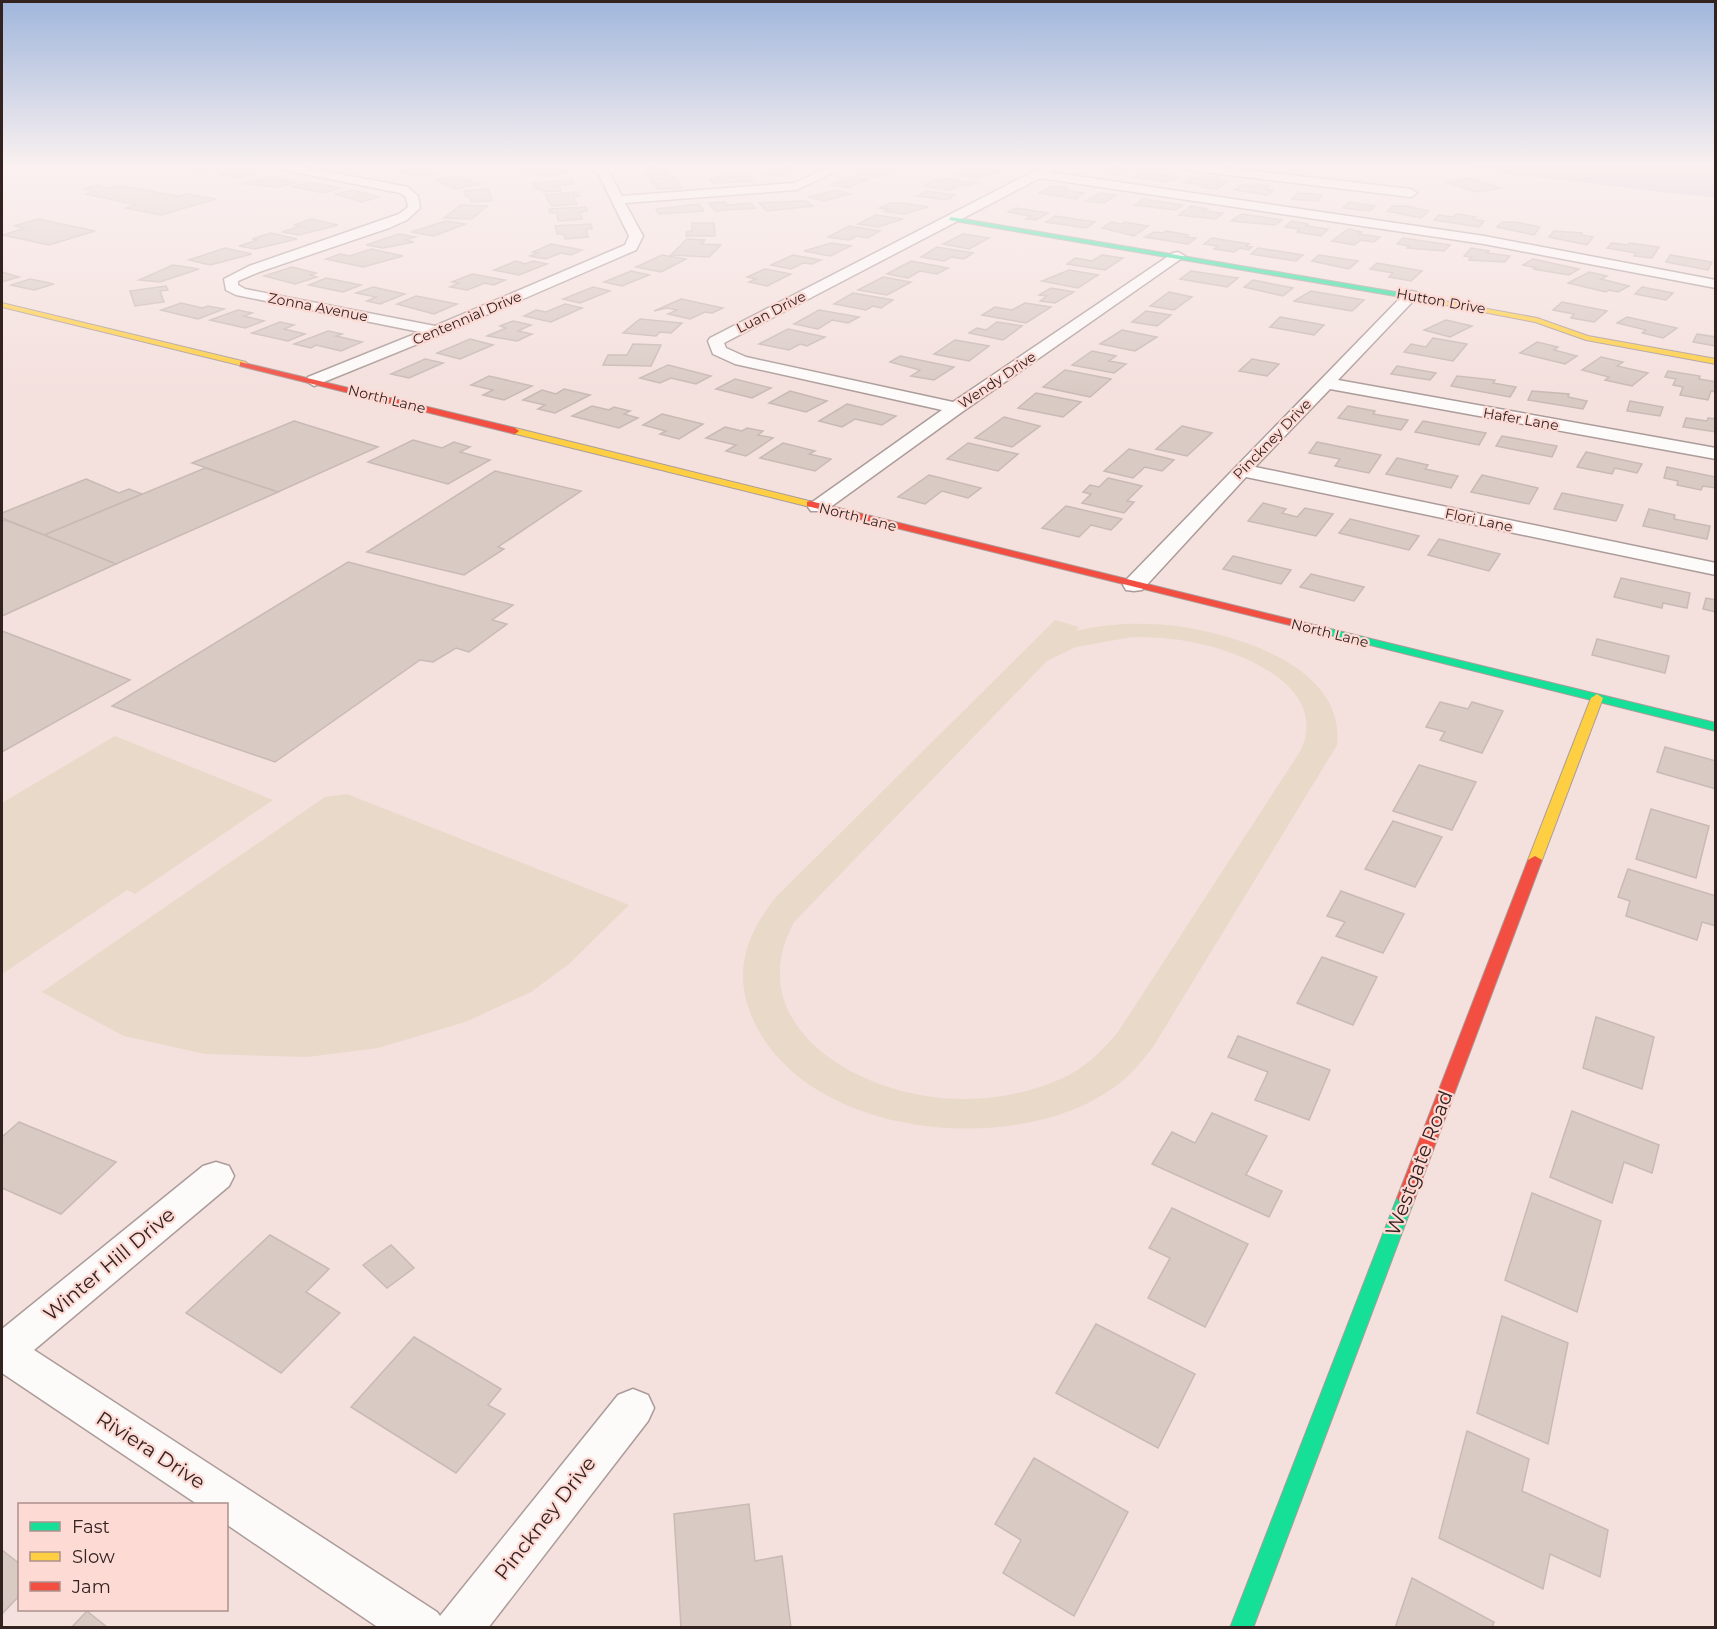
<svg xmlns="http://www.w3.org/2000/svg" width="1717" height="1629" viewBox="0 0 1717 1629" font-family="Montserrat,sans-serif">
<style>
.green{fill:#e8d9c9;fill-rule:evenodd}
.water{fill:#d4bacb}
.building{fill:#d9cac4;stroke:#c8bab4;stroke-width:1.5}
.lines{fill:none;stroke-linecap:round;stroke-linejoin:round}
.street-casing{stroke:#ab9c99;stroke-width:3}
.fast-casing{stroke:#ab9c99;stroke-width:2}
.slow-casing{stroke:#ab9c99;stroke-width:2}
.jam-casing{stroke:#ab9c99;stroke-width:2}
.street{fill:#fdfafa;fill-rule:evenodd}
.fast{fill:#16e098;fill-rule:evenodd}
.slow{fill:#ffcf43;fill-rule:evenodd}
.jam{fill:#f24e42;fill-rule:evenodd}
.labels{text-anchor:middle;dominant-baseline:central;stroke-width:4.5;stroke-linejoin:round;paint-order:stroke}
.far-street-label{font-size:14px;fill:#322220;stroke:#fddad4}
.near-street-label{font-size:20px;fill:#322220;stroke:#fddad4}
</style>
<rect width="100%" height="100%" fill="#f4e0dd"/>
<!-- green -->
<g class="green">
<path d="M 1055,620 L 1079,627 L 1076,631 C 1108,623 1143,622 1176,626 C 1236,634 1346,667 1337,745 L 1153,1047 C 1142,1061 1131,1075 1116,1086 C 1017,1160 798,1139 750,1012 C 733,968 749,929 778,895 ZM 1132,637 C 1152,637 1172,638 1192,642 C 1240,651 1330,686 1301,750 L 1118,1032 C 1102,1051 1085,1068 1063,1078 C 1019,1098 967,1104 920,1095 C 836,1080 744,1015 794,922 L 1047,661 L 1076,647 Z"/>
<polygon points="115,736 273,800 135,894 127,890 2,974 2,803"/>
<polygon points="347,794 629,905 569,964 531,992 465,1022 378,1048 307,1057 205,1054 124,1036 42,992 325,797"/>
</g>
<!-- water -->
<polygon class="water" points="1467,166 1715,166 1715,198 1475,170"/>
<!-- building -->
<g class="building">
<polygon points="184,166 218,166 215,167 223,168 208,173 175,169"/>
<polygon points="362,166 393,166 399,167 386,171"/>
<polygon points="534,166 547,166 549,167 543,168 567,171 553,176 518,172"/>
<polygon points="666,166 670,175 647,176 645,173 649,173 646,167"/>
<polygon points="783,166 799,168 781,176 765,173"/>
<polygon points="1096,166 1109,166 1130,169 1119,176 1091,169"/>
<polygon points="412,168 436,173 423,176 398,172"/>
<polygon points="882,168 899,170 883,177 857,175"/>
<polygon points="974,168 999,172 976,178 958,175"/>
<polygon points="237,169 255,174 239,178 218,174"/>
<polygon points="1140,173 1156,173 1179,177 1168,182 1132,177"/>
<polygon points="270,176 296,182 279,187 243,184"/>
<polygon points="456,176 480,184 455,189 436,180"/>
<polygon points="718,176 750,176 753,181 713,183 710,179 719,178"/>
<polygon points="1202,176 1219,178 1216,180 1228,182 1217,189 1202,187 1206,185 1184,182 1191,177 1199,178"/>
<polygon points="674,177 682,188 658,189 650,179"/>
<polygon points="852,177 868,179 848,188 831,185"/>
<polygon points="1470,178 1501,188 1476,192 1445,182"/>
<polygon points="938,179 949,179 976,183 969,186 961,185 950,190 923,186"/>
<polygon points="572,180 574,184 559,185 561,191 542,192 541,189 535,190 532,183"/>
<polygon points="308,182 340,188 324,193 292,187"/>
<polygon points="1256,184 1269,186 1266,189 1274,190 1268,195 1234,190 1241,185 1253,186"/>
<polygon points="97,185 109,188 119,185 177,196 187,194 216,199 161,215 125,208 137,205 85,194 95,192 82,189"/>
<polygon points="1052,186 1068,188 1063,190 1084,193 1076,199 1039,193"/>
<polygon points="489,189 492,201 471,202 469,196 465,196 464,191"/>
<polygon points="353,190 379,197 362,202 335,194"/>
<polygon points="836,190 850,194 823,201 809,197"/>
<polygon points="926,191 955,195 947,200 917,196"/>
<polygon points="578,192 580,196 573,197 577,204 551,206 545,195"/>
<polygon points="1100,193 1117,195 1104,203 1086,201"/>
<polygon points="1297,193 1322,195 1318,201 1292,199"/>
<polygon points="1143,199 1183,205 1175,210 1135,205"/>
<polygon points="806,201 813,206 767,211 759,203"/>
<polygon points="725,202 727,205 750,203 755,208 715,211 709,203"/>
<polygon points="1349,202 1375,206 1370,211 1343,208"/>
<polygon points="890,203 902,203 928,207 904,214 884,211 888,209 879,208"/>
<polygon points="699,204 704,211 659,214 656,209"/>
<polygon points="461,205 487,206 472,219 444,218"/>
<polygon points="1191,206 1207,209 1204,211 1223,213 1216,219 1179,215"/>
<polygon points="1393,206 1406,206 1429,211 1421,218 1387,211"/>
<polygon points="586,207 587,211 580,212 582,219 558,221 557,213 550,213 549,209"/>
<polygon points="1016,208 1048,213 1036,220 1026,219 1031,216 1008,212"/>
<polygon points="1242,214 1282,220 1275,225 1231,221"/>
<polygon points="1456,214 1476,217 1473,219 1484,221 1479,227 1434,220 1439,215 1453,217"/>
<polygon points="876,215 903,219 878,227 858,224"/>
<polygon points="1055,216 1095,222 1086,228 1046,222"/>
<polygon points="38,219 95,231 49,245 3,235 25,228 14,226"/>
<polygon points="311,219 338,225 299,235 282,232 301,226 294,225"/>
<polygon points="446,221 465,224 434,236 411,232"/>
<polygon points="1291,221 1308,224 1306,226 1328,229 1321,236 1297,232 1300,229 1285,227"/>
<polygon points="1111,222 1121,224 1124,222 1148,226 1134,236 1102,228"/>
<polygon points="1502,222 1516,222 1540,227 1534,235 1497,227"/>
<polygon points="692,223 714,223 715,236 686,236 687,232 692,231"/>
<polygon points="591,224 592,229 586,229 588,237 565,239 564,234 557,234 555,226"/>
<polygon points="849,226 880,231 868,238 857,236 849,240 828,237"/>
<polygon points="1348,229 1362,232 1359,234 1380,237 1374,242 1361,240 1354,245 1332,241"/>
<polygon points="1166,231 1188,235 1185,237 1196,238 1188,244 1145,237 1154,232 1163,233"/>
<polygon points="1554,231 1582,233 1581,235 1593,237 1587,245 1549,237"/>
<polygon points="271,233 297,239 255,249 239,246 258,240 252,239"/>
<polygon points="399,234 415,237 406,240 414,242 383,248 366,245"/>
<polygon points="963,234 989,238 969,249 943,244"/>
<polygon points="1212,238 1249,244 1246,246 1252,247 1249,250 1240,248 1234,252 1214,249 1218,246 1204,244"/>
<polygon points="1403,238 1450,245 1444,251 1407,248 1409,246 1397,244"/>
<polygon points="687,239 705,240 701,244 721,245 709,257 671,255"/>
<polygon points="831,243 851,246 830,256 804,251"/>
<polygon points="1612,243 1628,245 1629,243 1659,247 1652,258 1634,256 1636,253 1607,248"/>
<polygon points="551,244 582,250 571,255 561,253 546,259 529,256 538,253 533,252"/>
<polygon points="937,247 973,253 964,259 951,257 944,261 921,257"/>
<polygon points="225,248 252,254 210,265 189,260"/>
<polygon points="1258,248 1303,255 1296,261 1251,254"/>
<polygon points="1471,248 1489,251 1487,253 1510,256 1505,262 1469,260 1471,257 1464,256"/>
<polygon points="371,249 403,256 363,267 326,259 340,254 350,256"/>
<polygon points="662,255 686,259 661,272 636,267"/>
<polygon points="793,255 821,260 812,264 803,263 791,269 771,265"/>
<polygon points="1102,255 1123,258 1105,270 1067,264 1075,258 1092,261"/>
<polygon points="1319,255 1358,261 1349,269 1312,261"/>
<polygon points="1670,255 1712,262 1708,270 1666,262"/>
<polygon points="1533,259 1579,269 1569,275 1533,269 1537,268 1523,265"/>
<polygon points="516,261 525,264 533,261 547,264 519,275 494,270"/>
<polygon points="911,261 948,268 937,274 920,271 908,278 887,274"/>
<polygon points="1377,263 1422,271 1411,281 1389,277 1393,273 1370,269"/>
<polygon points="173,265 199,269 160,282 139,280"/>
<polygon points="292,267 316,273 310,275 317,277 295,284 264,276"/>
<polygon points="765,269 791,274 767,286 749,282 756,279 747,277"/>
<polygon points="1069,270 1098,275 1078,288 1042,281"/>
<polygon points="631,271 649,275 622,286 604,282"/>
<polygon points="1191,271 1238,278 1227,287 1180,279"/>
<polygon points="2,272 19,277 2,282"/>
<polygon points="1589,272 1607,276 1601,279 1629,286 1618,292 1609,290 1606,292 1568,283"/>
<polygon points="472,274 505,280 494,285 485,283 467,290 450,287 459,283 452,282"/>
<polygon points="883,277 911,282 887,295 858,290"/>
<polygon points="326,278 361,285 343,292 309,285"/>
<polygon points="30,279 54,284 34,290 11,285"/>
<polygon points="1253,280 1293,288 1283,296 1244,287"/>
<polygon points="166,286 168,290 160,291 164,302 135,306 130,291"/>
<polygon points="373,287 405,294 380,304 367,301 376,297 356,293"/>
<polygon points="593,287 610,291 580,303 563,299"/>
<polygon points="1642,287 1673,293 1666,300 1635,294"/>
<polygon points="1051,288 1074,292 1055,303 1040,301 1047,296 1039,295"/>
<polygon points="1311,291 1364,300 1352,311 1294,301"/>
<polygon points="1169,292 1192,297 1174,310 1150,306"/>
<polygon points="853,293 893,300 881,308 873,306 866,310 834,304"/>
<polygon points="416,296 457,304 434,314 397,304"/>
<polygon points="681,299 723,308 712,313 705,312 690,319 668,314 677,310 667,308 654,311"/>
<polygon points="1562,302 1607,311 1594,322 1571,318 1574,314 1553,310"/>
<polygon points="181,303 202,308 208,306 224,309 198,319 161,310"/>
<polygon points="1025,303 1051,307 1026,323 982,315 995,307 1012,310"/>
<polygon points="565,304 582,308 551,322 524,316 536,310 546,312"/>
<polygon points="238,310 252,313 244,316 264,321 245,328 210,320"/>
<polygon points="819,310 859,317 848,323 832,320 818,329 794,324"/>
<polygon points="1146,311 1171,315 1157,326 1132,322"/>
<polygon points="1280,317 1324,325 1314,335 1270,327"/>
<polygon points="1627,317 1677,328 1663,338 1642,333 1646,330 1617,323"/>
<polygon points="640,319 682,323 671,333 660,332 656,336 623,333"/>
<polygon points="1446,320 1472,326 1450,337 1424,330"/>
<polygon points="513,321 531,325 518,331 532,334 517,341 487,336 506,328 500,326"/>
<polygon points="280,322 294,325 284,329 305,334 288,341 252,333"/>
<polygon points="997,322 1022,326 1003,340 969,333 977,328 986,330"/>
<polygon points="788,329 825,337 807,346 800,344 789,350 759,344"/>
<polygon points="1122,330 1157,337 1135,351 1100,344"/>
<polygon points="328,331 342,334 336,336 362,342 341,351 316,345 311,348 294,344"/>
<polygon points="1697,334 1716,337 1716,346 1693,342"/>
<polygon points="1433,338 1467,344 1453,361 1404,352 1411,344 1426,347"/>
<polygon points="470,339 493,345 460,359 437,353"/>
<polygon points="955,340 989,346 969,361 934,354"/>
<polygon points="1537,342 1558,347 1554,350 1577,356 1565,364 1520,353"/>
<polygon points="633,344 661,345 651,366 603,365 608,355 627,355"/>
<polygon points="1092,351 1116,356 1109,361 1126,364 1114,373 1072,365"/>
<polygon points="900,356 954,367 934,380 911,376 920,370 890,362"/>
<polygon points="1601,357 1623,362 1617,366 1648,373 1632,386 1605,380 1609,377 1582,370"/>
<polygon points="425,359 443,363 409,378 391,374"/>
<polygon points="1252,359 1279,364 1267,376 1239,371"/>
<polygon points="668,365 711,376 696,384 671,378 660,383 640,378"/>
<polygon points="1397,366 1436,373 1430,380 1391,374"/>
<polygon points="1065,370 1111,379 1090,397 1043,387"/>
<polygon points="1668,371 1700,376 1699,379 1716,382 1716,392 1711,391 1708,400 1680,395 1683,387 1673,385 1676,379 1665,377"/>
<polygon points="489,376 532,386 504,400 483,395 493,390 471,385"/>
<polygon points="1457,376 1495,380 1493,383 1516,387 1510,397 1451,386"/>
<polygon points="735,379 771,388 752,398 716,389"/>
<polygon points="564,389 590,395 555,413 538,409 545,405 523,400 542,390 556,394"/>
<polygon points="790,391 827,401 806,412 769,403"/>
<polygon points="1532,391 1569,394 1568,397 1587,401 1583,409 1528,400"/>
<polygon points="1036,393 1081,402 1063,417 1018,408"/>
<polygon points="1630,401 1663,407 1660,416 1627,411"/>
<polygon points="847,404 896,416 882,425 855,419 842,427 819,421"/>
<polygon points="592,406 609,410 614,407 630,411 624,414 638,418 619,428 572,416"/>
<polygon points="1348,406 1375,411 1373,414 1408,420 1401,430 1338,418"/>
<polygon points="662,414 703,424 679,439 660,434 666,431 643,425"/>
<polygon points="1004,417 1040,426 1012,447 975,438"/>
<polygon points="1686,418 1707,421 1708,418 1716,419 1716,432 1683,427"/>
<polygon points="294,421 378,447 278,492 192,463"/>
<polygon points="1423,421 1486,433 1479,445 1415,432"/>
<polygon points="1182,426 1212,433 1187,456 1156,449"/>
<polygon points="725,427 742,431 747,428 763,431 758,435 773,438 746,456 726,451 736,445 706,438"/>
<polygon points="1502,436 1557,446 1552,457 1496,446"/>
<polygon points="413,440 442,448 454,442 470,447 460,452 490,460 448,484 368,462"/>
<polygon points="1317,442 1381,455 1369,473 1335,466 1340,459 1309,453"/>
<polygon points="783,443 815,451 809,454 831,459 815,471 760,458"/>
<polygon points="968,443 1018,454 998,471 947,459"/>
<polygon points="1129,449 1174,460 1162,471 1145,467 1133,478 1104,471"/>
<polygon points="1586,452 1642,464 1637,473 1615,468 1612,474 1577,467"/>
<polygon points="1397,458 1428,465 1425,469 1458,476 1451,488 1386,474"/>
<polygon points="1667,467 1716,477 1716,488 1703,486 1701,490 1677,485 1678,481 1664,478"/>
<polygon points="205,468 278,492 116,564 44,535"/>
<polygon points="495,471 581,491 498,547 504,549 464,575 367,552"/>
<polygon points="929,475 981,488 968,498 942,491 925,504 898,497"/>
<polygon points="1482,475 1538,488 1529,504 1471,492"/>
<polygon points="1108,478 1142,486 1127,501 1134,502 1124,513 1082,503 1091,494 1083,492 1090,485 1099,487"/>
<polygon points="86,479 119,493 129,489 142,494 44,535 2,518 2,513"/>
<polygon points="1562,493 1623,505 1616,521 1554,509"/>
<polygon points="1263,503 1286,509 1282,513 1297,517 1305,508 1333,514 1316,536 1248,521"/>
<polygon points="1066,506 1122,519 1111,530 1091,525 1079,537 1042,528"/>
<polygon points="1649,509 1675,515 1674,519 1710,526 1707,539 1643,526"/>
<polygon points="1350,519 1419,536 1409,550 1339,533"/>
<polygon points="5,520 44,535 116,564 2,616 2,521"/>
<polygon points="1439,539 1500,554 1489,571 1428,555"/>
<polygon points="1233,556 1291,570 1281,584 1223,569"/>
<polygon points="348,562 513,605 492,620 507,624 469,652 456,648 433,662 420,660 275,762 112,706"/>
<polygon points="1311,574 1364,587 1354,601 1300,587"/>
<polygon points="1621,578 1690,593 1687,608 1663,603 1662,608 1614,597"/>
<polygon points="1706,598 1716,600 1716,612 1703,609"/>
<polygon points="2,631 130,680 2,752"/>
<polygon points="1597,639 1669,656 1665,673 1592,655"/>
<polygon points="1440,702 1468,709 1472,702 1503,711 1482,753 1440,740 1445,732 1426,727"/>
<polygon points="1665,747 1716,761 1716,789 1657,772"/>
<polygon points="1419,765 1476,782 1452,830 1393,811"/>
<polygon points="1651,809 1709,826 1696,878 1636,859"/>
<polygon points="1393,821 1442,837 1415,887 1365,869"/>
<polygon points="1628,869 1716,896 1716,926 1702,922 1697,940 1626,916 1630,901 1618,897"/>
<polygon points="1341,891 1404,914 1383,953 1336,936 1345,922 1327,916"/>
<polygon points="1322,957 1377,977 1353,1025 1297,1003"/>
<polygon points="1596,1017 1654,1037 1642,1089 1583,1068"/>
<polygon points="1238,1036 1330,1070 1309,1120 1255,1100 1268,1072 1228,1057"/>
<polygon points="1572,1111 1659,1145 1652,1173 1624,1162 1612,1203 1550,1177"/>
<polygon points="1212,1113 1267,1136 1246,1175 1282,1191 1269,1217 1152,1164 1172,1132 1195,1143"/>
<polygon points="19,1122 116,1162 61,1214 2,1188 2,1137"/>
<polygon points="1532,1193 1601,1221 1577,1312 1505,1280"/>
<polygon points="1172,1208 1248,1244 1205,1327 1148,1298 1170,1258 1149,1248"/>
<polygon points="270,1235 329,1269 306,1292 340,1313 281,1373 186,1313"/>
<polygon points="391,1245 414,1268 387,1288 363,1265"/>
<polygon points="1502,1316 1568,1343 1548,1444 1477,1413"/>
<polygon points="1096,1324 1195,1374 1158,1448 1056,1393"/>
<polygon points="414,1337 501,1389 488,1405 505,1414 456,1473 351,1407"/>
<polygon points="1467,1431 1529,1459 1522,1491 1608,1530 1600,1577 1550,1554 1543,1589 1439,1538"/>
<polygon points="1034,1458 1128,1512 1074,1616 1003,1573 1021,1540 995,1524"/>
<polygon points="749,1504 755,1561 782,1556 791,1628 681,1628 674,1514"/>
<polygon points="2,1550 20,1564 20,1595 2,1614"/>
<polygon points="1412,1578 1494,1622 1492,1628 1395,1628"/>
<polygon points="87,1611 108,1628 71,1628"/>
</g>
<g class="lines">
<!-- street casing -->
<g class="street-casing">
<g id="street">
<polygon points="273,166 298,166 408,187 418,196 420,208 407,220 389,228 259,272 238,281 238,285 245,289 435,326 625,245 629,236 598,173 588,166 603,166 607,169 622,196 794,183 832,166 848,166 796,190 625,203 643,236 636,250 442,334 314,386 306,381 308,377 420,332 236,295 226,290 224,279 249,266 399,214 408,207 406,197 400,193 279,169"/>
<polygon points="1044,166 1059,166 1050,172 1484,236 1716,280 1716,288 1484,244 1040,178 724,343 726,348 746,357 953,402 1173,253 1178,252 1185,256 962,412 825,511 811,511 808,507 811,503 942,410 735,364 713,354 708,341 710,338"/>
<polygon points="1174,166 1211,166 1411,189 1417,193 1411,197 1180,169"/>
<polygon points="1411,291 1416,292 1418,295 1416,298 1338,380 1716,448 1716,459 1330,389 1255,467 1716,563 1716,575 1246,477 1142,590 1134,591 1126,590 1123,585 1126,580 1406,292"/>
<polygon points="216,1162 229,1166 234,1176 229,1186 34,1350 437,1612 440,1616 618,1395 633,1389 648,1395 654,1408 648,1421 488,1628 379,1628 226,1524 226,1504 197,1504 2,1373 2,1329 203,1166"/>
</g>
</g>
<!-- fast casing -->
<g class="fast-casing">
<g id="fast">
<polygon points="951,217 1425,297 1429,299 1425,301 949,220"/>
<polygon points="1314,625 1716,723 1716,731 1310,630 1310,626"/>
<polygon points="1406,1191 1412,1193 1415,1198 1253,1628 1230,1628 1397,1198 1400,1193"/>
</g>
</g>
<!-- slow casing -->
<g class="slow-casing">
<g id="slow">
<polygon points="1422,297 1537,318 1588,336 1716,359 1716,364 1586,340 1535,322 1425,301 1422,301"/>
<polygon points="2,303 246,362 247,364 243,366 2,307"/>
<polygon points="515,428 813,502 815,504 810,507 512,433 512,429"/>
<polygon points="1597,694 1603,698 1542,860 1535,864 1530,863 1528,860 1591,698"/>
</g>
</g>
<!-- jam casing -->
<g class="jam-casing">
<g id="jam">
<polygon points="240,362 515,428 519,431 515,434 240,366"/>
<polygon points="810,501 1318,626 1320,628 1314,631 807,506 807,502"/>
<polygon points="1535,856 1542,860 1415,1198 1412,1203 1406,1205 1400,1203 1397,1198 1528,860"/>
</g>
</g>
<!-- street -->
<use href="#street" class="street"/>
<!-- fast -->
<use href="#fast" class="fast"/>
<!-- slow -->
<use href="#slow" class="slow"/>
<!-- jam -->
<use href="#jam" class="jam"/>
</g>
<!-- sky -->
<linearGradient id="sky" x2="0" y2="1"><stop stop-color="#a0b6dc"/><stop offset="0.42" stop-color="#faf1f0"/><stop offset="1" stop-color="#faf1f0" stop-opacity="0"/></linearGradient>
<rect width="1717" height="394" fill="url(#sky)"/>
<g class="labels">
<!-- far-street labels -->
<g class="far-street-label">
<text transform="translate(1441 301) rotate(10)">Hutton Drive</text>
<text transform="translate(318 307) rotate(11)">Zonna Avenue</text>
<text transform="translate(771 312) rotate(-27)">Luan Drive</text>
<text transform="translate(467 318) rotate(-23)">Centennial Drive</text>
<text transform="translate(997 380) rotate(-34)">Wendy Drive</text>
<text transform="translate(387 399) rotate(14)">North Lane</text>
<text transform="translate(1521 419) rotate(10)">Hafer Lane</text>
<text transform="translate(1272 439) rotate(-46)">Pinckney Drive</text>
<text transform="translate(858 517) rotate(14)">North Lane</text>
<text transform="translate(1479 520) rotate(12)">Flori Lane</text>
<text transform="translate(1330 633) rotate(14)">North Lane</text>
</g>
<!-- near-street labels -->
<g class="near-street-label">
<text transform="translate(1419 1163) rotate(-69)">Westgate Road</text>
<text transform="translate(109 1264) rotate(-40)">Winter Hill Drive</text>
<text transform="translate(151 1450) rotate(33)">Riviera Drive</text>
<text transform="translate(545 1518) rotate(-52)">Pinckney Drive</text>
</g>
</g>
<!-- border -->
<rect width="1717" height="1629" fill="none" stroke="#322220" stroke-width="6"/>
<!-- legend -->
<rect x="18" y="1503" width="210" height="108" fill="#fddad4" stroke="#ac908c" stroke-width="1.5"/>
<rect x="30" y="1522" width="30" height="9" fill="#16e098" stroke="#ac908c" stroke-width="1.5"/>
<text x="72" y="1533" font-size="18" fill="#322220">Fast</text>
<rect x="30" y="1552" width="30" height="9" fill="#ffcf43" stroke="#ac908c" stroke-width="1.5"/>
<text x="72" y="1563" font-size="18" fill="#322220">Slow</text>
<rect x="30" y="1582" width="30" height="9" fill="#f24e42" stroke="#ac908c" stroke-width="1.5"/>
<text x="72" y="1593" font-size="18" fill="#322220">Jam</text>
</svg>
